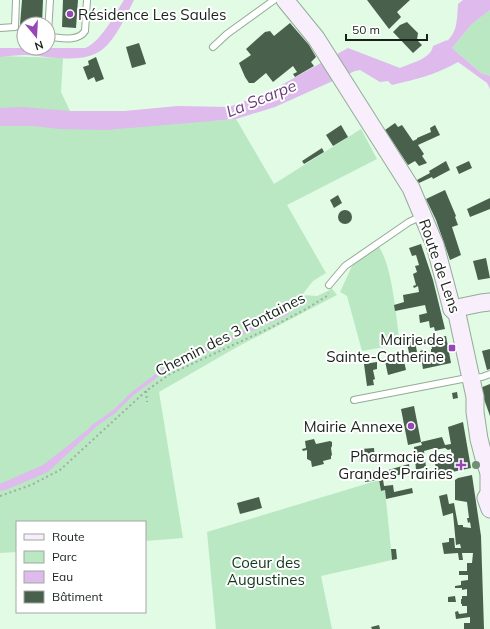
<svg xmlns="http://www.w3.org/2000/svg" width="490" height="629" viewBox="0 0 490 629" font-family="Mulish,sans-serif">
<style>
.green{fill:#bae8c2}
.water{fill:#debaed}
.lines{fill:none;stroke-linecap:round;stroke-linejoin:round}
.stream{stroke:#debaed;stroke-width:3.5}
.building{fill:#49604d}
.lane-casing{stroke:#93ac97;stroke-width:8}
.secondary-casing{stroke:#93ac97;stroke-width:19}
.path{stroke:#9db1a0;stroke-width:2;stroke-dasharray:2 3;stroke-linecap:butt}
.lane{stroke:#fff;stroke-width:6}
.secondary{stroke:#f8eefc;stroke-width:17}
.tree{fill:#6f9076}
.poi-dot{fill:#9846b5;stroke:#fff;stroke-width:1.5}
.labels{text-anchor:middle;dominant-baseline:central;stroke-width:4;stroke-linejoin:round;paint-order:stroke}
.poi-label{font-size:15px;fill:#18221a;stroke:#fff;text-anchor:end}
.street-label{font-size:15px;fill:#18221a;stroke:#fff}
.park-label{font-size:15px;fill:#11381c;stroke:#fff}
.water-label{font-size:16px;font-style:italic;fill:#6b3e7c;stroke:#fff}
</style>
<rect width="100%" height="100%" fill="#e1fbe5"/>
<!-- green -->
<g class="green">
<polygon points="490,10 490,76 481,73 452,48 472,24"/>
<polygon points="0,56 63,58 61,92 70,111 124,111 210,121 236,119 274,184 361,129 377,159 287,205 326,273 313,281 302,295 317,296 330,290 329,285 337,295 237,347 159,392 183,538 145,541 145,522 17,522 17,552 0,553"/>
<path d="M 379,247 C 393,268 396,318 400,344 L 362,351 L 347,296 L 340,292 L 353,264 Z"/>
<polygon points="379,480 381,491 385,490 392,560 321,576 332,629 216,629 207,532"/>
</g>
<!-- water -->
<g class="water">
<path d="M 124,0 L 134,0 C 126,16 116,38 103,49 C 83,65 49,56 25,55 C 16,55 8,56 0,57 L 0,48 L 85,48 C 101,42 115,14 124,0 Z"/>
<path d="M 463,0 L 490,0 L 490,10 L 472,24 L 452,48 L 481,73 L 490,76 L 490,89 L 487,83 L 458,62 C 435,75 417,79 392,85 L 388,81 L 380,82 L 360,70 L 355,71 L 275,107 L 236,119 L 106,130 L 60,129 L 32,126 L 0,126 L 0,108 L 22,107 L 70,111 L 124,111 L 178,106 L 229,107 L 267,93 L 348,48 L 400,68 C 411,63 431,59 433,46 L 447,40 L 447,41 C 458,32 457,17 458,4 Z"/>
<polygon points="93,425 95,428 48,472 8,489 0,491 0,484 43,465 70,444"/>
</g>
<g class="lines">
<!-- stream -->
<polyline class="stream" points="91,428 115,411 132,394 164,370 215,345 287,313"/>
</g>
<!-- building -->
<g class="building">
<polygon points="22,0 43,0 42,24 20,25"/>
<polygon points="63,0 78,0 76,28 62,27"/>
<polygon points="367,0 410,0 397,12 401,17 389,29"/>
<polygon points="407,22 418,33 417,40 422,45 413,53 393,32 400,25"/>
<polygon points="290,23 309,45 316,57 311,62 314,66 295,77 293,74 297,72 293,66 273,82 266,73 254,83 249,83 245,77 239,63 251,55 246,49 265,32 270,31 274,36"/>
<polygon points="139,43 146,64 132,68 126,47"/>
<polygon points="96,57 104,79 96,82 94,77 88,80 83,67 89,65 88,61"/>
<polygon points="395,123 398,127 402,125 413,141 417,139 417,138 431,132 430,128 435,125 440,135 418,145 424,154 422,156 427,163 419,166 415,161 408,165 385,130"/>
<polygon points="341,125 348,137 333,146 326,135"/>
<polygon points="322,148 324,152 304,164 302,161"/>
<polygon points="446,161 450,170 433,179 432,177 419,183 417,180 430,173 429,171"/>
<polygon points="469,161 472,168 459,174 456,167"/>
<polygon points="445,190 456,216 455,217 458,225 452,227 461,255 450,260 436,220 426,199"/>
<polygon points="338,195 342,203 334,208 330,200"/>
<polygon points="490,198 490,209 470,217 467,209"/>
<circle cx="345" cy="217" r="7"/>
<polygon points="421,244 433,280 445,329 435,331 434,327 430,328 429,321 420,323 419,315 427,313 425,305 395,311 394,305 404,302 403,295 419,292 418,286 414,288 413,286 416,285 413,274 417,272 415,266 419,265 416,255 412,256 409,248"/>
<polygon points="486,258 490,278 478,280 473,261"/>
<polygon points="446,336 451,363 423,369 420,351 423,350 424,359 425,359 425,354 431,353 431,349 432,349 431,343 420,345 420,340"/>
<polygon points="415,341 417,352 409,353 407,343"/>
<polygon points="490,349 490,369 487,370 482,351"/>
<polygon points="403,357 406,370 388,375 385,361"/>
<polygon points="377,362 377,369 373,370 375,379 373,380 374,385 367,386 364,364"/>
<polygon points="490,384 490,416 480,388"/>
<polygon points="457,392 458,398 453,399 452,393"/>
<polygon points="414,406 421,442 442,437 445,445 451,444 448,427 463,422 471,468 438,475 435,464 452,460 451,449 448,450 445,448 435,450 435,448 424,451 426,467 416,470 414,447 422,445 421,442 408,445 401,409"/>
<polygon points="314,439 316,444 330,441 332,442 332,446 331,448 332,455 331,456 331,459 323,461 324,464 312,467 311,461 307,459 307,450 303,451 302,449 306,448 305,441"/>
<polygon points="374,448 375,460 359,462 359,457 362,456 361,449"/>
<polygon points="409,464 410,472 383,479 384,486 393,485 394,492 412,488 413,493 386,499 385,490 381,491 379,480 365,482 365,476 374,475 373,472 378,471 378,473"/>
<polygon points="472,475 481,536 484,629 464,629 464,623 470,623 470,617 456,619 455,612 458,611 459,614 467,613 467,606 462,606 462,604 461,604 461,599 462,599 462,596 467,596 467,589 462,590 462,588 455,588 455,586 461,585 461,581 468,580 468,575 459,575 459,571 467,571 467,563 472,563 473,553 462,553 463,560 459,560 458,553 444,554 442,543 449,542 449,538 454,538 455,548 461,548 460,544 456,545 453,513 443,516 439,496 447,494 449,504 454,503 458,525 463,525 463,527 471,528 470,522 468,523 467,518 469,518 467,502 455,500 455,480 458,478"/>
<polygon points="259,497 262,508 240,514 237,503"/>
<polygon points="391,549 396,549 397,559 392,560"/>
<polygon points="455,596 456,602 448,602 448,597"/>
<polygon points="379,625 380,629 372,629 371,627"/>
</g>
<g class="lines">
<!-- lane casing -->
<g class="lane-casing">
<g id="lane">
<path d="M 50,0 L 48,33 L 51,37 C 61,38 78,42 85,31 L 87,0"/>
<polyline points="0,28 15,27 16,0"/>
<polyline points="213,47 227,34 274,0"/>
<polyline points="329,285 345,266 409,222 422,216"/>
<polyline points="354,400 462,379 482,377 490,374"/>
</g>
</g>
<!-- secondary casing -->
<g class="secondary-casing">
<g id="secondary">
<polyline points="285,0 316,38 411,188 435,245 452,309 457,314 475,397 475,412 479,439 485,462 490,475"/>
<polyline points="452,309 481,303 490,302"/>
<polyline points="489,493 489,474"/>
<polyline points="490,493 486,498 490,509"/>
</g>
</g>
<!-- path -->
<g class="path">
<polyline points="146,391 147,402"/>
<polyline points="0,496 31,485 60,470 146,391 170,374 270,328 306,309 327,296 328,293"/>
</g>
<!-- lane -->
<use href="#lane" class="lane"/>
<!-- secondary -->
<use href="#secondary" class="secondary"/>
</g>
<!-- trees -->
<circle class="tree" cx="476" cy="465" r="4"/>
<!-- markers -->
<g class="poi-dot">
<circle cx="70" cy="14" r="4"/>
<rect x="448" y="344" width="8" height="8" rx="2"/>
<circle cx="411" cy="426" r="4"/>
<path d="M459 459h4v4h4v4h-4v4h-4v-4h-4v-4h4z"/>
</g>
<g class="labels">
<!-- poi labels -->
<g class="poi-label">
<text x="78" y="14" text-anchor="start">Résidence Les Saules</text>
<text x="444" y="339">Mairie de<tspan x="444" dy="17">Sainte-Catherine</tspan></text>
<text x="403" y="426">Mairie Annexe</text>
<text x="453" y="456">Pharmacie des<tspan x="453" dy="17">Grandes Prairies</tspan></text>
</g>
<!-- street labels -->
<g class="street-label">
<text transform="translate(440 266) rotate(71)">Route de Lens</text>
<text transform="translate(230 334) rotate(-27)">Chemin des 3 Fontaines</text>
</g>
<!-- park labels -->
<g class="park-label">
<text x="266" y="562">Coeur des<tspan x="266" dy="17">Augustines</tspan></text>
</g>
<!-- water labels -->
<g class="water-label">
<text transform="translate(261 98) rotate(-22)">La Scarpe</text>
</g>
</g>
<!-- legend -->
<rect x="16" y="521" width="130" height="92" fill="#ffffff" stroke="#a3a7a3"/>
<rect x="24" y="534" width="20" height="6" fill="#f8eefc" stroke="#a3a7a3"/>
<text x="52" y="541" font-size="12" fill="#18221a">Route</text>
<rect x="24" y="551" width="20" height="12" fill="#bae8c2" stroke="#a3a7a3"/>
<text x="52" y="561" font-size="12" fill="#18221a">Parc</text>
<rect x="24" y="571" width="20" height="12" fill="#debaed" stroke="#a3a7a3"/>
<text x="52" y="581" font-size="12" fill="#18221a">Eau</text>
<rect x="24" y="591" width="20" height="12" fill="#49604d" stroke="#a3a7a3"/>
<text x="52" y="601" font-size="12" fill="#18221a">Bâtiment</text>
<!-- north arrow -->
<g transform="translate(36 36) rotate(162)"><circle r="19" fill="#ffffff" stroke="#a3a7a3"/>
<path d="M0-3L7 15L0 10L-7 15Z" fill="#9846b5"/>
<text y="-6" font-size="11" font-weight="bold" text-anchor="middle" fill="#18221a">N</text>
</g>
<!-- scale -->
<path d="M346 34v6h81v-6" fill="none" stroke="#18221a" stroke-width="2"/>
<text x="352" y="34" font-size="12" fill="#18221a" stroke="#ffffff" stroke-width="3" paint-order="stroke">50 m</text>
</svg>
